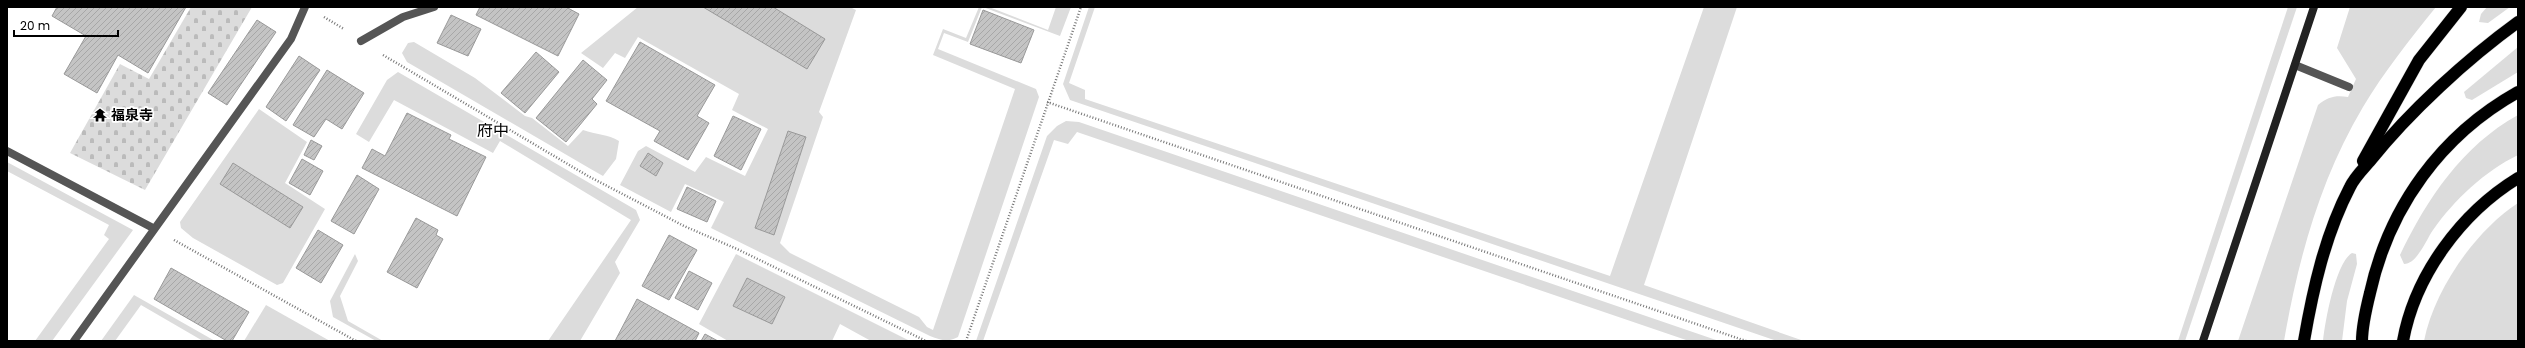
<svg xmlns="http://www.w3.org/2000/svg" width="2525" height="348" viewBox="0 0 2525 348" font-family="Poppins,'Noto Sans JP',sans-serif">
<style>
.green{fill:#dcdcdc}
.cemetery{fill:url(#cemetery-stones)}
.building{fill:url(#building-hatch);stroke:#999}
.lines{fill:none;stroke-linecap:round;stroke-linejoin:round}
.highway-casing{stroke:#dbdbdb;stroke-width:13}
.path{stroke:#777;stroke-width:2.5;stroke-dasharray:1 2;stroke-linecap:butt}
.lane{stroke:#555;stroke-width:8}
.street{stroke:#555;stroke-width:8}
.secondary{stroke:#222;stroke-width:8}
.highway{stroke:#000;stroke-width:12}
.labels{text-anchor:middle;dominant-baseline:central;stroke-width:3.5;stroke-linejoin:round;paint-order:stroke}
.poi-label{font-size:14px;font-weight:bold;fill:#000;stroke:#fff;text-anchor:start}
.quarter-label{font-size:16px;fill:#000;stroke:#fff}
</style>
<defs>
<pattern id="cemetery-stones" width="16" height="16" patternUnits="userSpaceOnUse"><rect width="16" height="16" fill="#dcdcdc"/><path d="M2 7V4a2 2 0 0 1 4 0v3zM10 15v-3a2 2 0 0 1 4 0v3z" fill="#bbb"/></pattern>
<pattern id="building-hatch" width="6" height="6" patternUnits="userSpaceOnUse"><rect width="6" height="6" fill="#c4c4c4"/><path d="M-1 1l2-2M0 6l6-6M5 7l2-2" fill="none" stroke="#a7a7a7"/></pattern>
</defs>
<rect width="100%" height="100%" fill="#fff"/>
<!-- green -->
<g class="green">
<path d="M 638,7 L 850,7 L 856,10 L 819,112 L 823,117 L 780,243 L 790,253 L 919,317 L 927,327 L 933,330 L 1015,89 L 933,55 L 943,29 L 966,38 L 979,7 L 982,7 L 968,42 L 944,33 L 938,49 L 1036,89 L 1039,97 L 958,337 C 947,343 941,340 930,336 L 711,228 L 724,202 L 685,184 L 671,212 L 620,185 L 638,151 L 646,146 L 695,172 L 706,157 L 745,176 L 768,129 L 732,110 L 739,94 L 638,37 L 625,58 L 615,53 L 603,68 L 581,53 Z"/>
<polygon points="983,7 989,7 1048,30 1056,7 1071,7 1060,36"/>
<polygon points="1089,7 1095,7 1069,83 1085,90 1085,99 1610,276 1704,7 1737,7 1644,285 1804,341 1777,341 1070,100 1063,84"/>
<polygon points="2288,7 2297,7 2185,341 2178,341"/>
<path d="M 2350,7 L 2436,7 C 2410,39 2384,72 2363,107 C 2320,179 2298,260 2284,341 L 2238,341 L 2318,105 C 2328,97 2335,95 2348,97 L 2356,79 L 2337,48 Z"/>
<polygon points="2487,7 2510,7 2488,23 2479,22 2481,14"/>
<path d="M 414,42 L 475,78 L 525,116 L 532,118 L 568,146 L 583,130 C 596,135 608,134 619,141 L 616,159 L 603,176 L 589,168 L 407,62 L 402,53 L 408,43 Z"/>
<polygon points="2518,47 2518,72 2472,100 2466,98 2464,92"/>
<polygon points="398,72 636,210 640,220 615,262 620,273 580,341 548,341 631,220 500,141 493,153 394,100 369,142 356,134 387,80"/>
<polygon points="259,109 307,142 285,183 325,209 283,283 277,285 193,238 181,228 180,222"/>
<path d="M 2518,115 L 2518,155 C 2485,171 2454,200 2433,230 C 2426,240 2417,264 2404,264 L 2400,255 C 2427,199 2462,146 2518,115 Z"/>
<polygon points="1066,121 1079,122 1719,341 1689,341 1077,132 1068,144 1054,140 983,341 976,341 1047,136 1057,126"/>
<polygon points="7,162 133,230 52,341 35,341 109,239 104,235 109,225 7,171"/>
<path d="M 2518,203 L 2518,341 L 2424,341 C 2434,290 2475,231 2518,203 Z"/>
<path d="M 2352,253 L 2356,254 L 2357,264 L 2347,301 L 2342,341 L 2323,341 C 2325,321 2336,262 2352,253 Z"/>
<polygon points="355,254 358,261 340,296 348,321 383,341 376,341 333,317 330,301"/>
<polygon points="736,254 910,341 871,341 840,324 832,341 728,341 699,324"/>
<polygon points="134,295 215,341 203,341 141,305 115,341 101,341"/>
<polygon points="266,305 330,341 244,341"/>
</g>
<!-- cemetery -->
<polygon class="cemetery" points="191,7 252,7 145,190 70,153 120,64 149,79"/>
<!-- building -->
<g class="building">
<polygon points="57,7 186,7 148,73 118,55 97,93 64,74 86,36 52,16"/>
<polygon points="480,7 566,7 579,14 558,56 476,15"/>
<polygon points="703,7 773,7 825,39 807,69"/>
<polygon points="983,10 1034,30 1021,63 970,44"/>
<polygon points="451,15 481,29 468,56 437,43"/>
<polygon points="257,20 276,32 227,105 208,93"/>
<polygon points="640,42 715,85 697,116 709,123 688,160 654,141 660,131 606,101"/>
<polygon points="536,52 559,72 525,113 501,93"/>
<polygon points="299,56 320,70 286,121 266,107"/>
<polygon points="583,60 607,80 592,99 597,104 566,142 536,118"/>
<polygon points="327,70 364,93 342,129 326,119 314,137 293,125"/>
<polygon points="407,113 451,135 449,139 486,157 457,216 362,168 372,149 385,156"/>
<polygon points="733,116 761,129 741,170 714,156"/>
<polygon points="788,131 806,137 774,235 755,228"/>
<polygon points="311,140 322,146 314,160 304,155"/>
<polygon points="648,153 663,163 656,176 640,166"/>
<polygon points="302,159 323,171 310,195 289,183"/>
<polygon points="233,163 303,207 290,228 220,184"/>
<polygon points="357,175 379,189 354,234 331,221"/>
<polygon points="687,187 716,201 707,222 677,209"/>
<polygon points="416,218 438,230 436,235 443,239 417,288 387,272"/>
<polygon points="318,230 343,245 321,283 296,268"/>
<polygon points="669,235 697,250 669,300 642,286"/>
<polygon points="171,268 249,312 232,341 227,341 154,299"/>
<polygon points="689,271 712,283 698,310 675,298"/>
<polygon points="747,278 785,297 772,324 733,306"/>
<polygon points="637,299 699,333 695,341 615,341"/>
<polygon points="705,334 718,341 701,341"/>
</g>
<g class="lines">
<!-- highway casing -->
<g class="highway-casing">
<g id="highway">
<polyline points="2363,161 2419,60 2461,7"/>
<path d="M 2304,341 C 2313,289 2325,235 2350,187 C 2354,178 2363,169 2370,161 C 2409,112 2467,59 2518,22"/>
<path d="M 2362,341 C 2362,325 2366,309 2370,293 C 2389,207 2441,135 2518,92"/>
<path d="M 2403,341 C 2415,275 2461,213 2518,178"/>
</g>
</g>
<!-- path -->
<g class="path">
<polyline points="324,17 344,29"/>
<polyline points="383,55 588,176 684,226 737,249 926,341"/>
<polyline points="1047,102 1746,341"/>
<polyline points="174,240 356,341"/>
<polyline points="966,341 1081,7"/>
</g>
<!-- lane -->
<polyline class="lane" points="2295,65 2349,87"/>
<!-- street -->
<g class="street">
<polyline points="361,41 403,17 434,7"/>
<polyline points="7,151 153,228"/>
<polyline points="74,341 291,39 305,7"/>
</g>
<!-- secondary -->
<polyline class="secondary" points="2203,341 2314,7"/>
<!-- highway -->
<use href="#highway" class="highway"/>
</g>
<!-- icons -->
<defs>
<g id="temple-bare" transform="scale(1.08)"><path d="M0-6L5-2H3V0L6.5 2.5H4V6H1.5V3h-3V6H-4V2.5H-6.5L-3 0V-2H-5Z" fill="#000" stroke="#fff" stroke-width="2.5" paint-order="stroke"/></g>
</defs>
<g fill-rule="evenodd">
<use href="#temple-bare" x="100" y="115"/>
</g>
<g class="labels">
<!-- poi labels -->
<g class="poi-label">
<text x="111" y="115">福泉寺</text>
</g>
<!-- quarter labels -->
<g class="quarter-label">
<text x="493" y="130">府中</text>
</g>
</g>
<!-- border -->
<rect width="2525" height="348" fill="none" stroke="#000000" stroke-width="16"/>
<!-- scale -->
<path d="M14 30v6h104v-6" fill="none" stroke="#000000" stroke-width="2"/>
<text x="20" y="30" font-size="12" fill="#000000" stroke="#ffffff" stroke-width="3" paint-order="stroke">20 m</text>
</svg>
